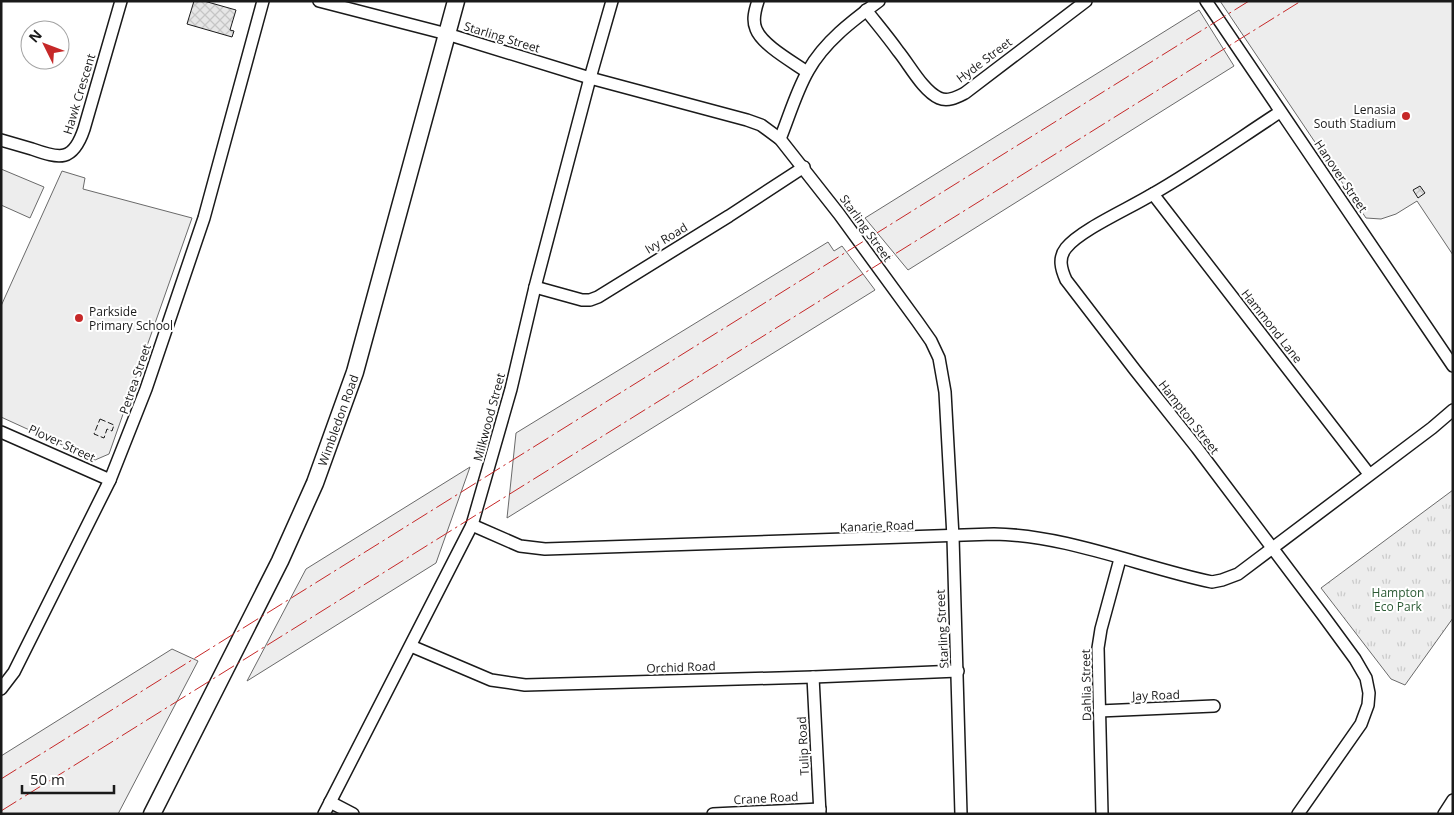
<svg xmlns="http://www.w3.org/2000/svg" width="1454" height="815" viewBox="0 0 1454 815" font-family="'Open Sans',sans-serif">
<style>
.built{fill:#ededed;stroke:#6a6a6a}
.park{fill:url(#park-tufts);stroke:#6a6a6a}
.building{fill:url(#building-cross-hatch);stroke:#1a1a1a}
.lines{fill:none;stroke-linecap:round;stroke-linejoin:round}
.street-casing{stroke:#1a1a1a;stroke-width:14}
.secondary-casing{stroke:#1a1a1a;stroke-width:19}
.street{stroke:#fff;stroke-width:11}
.secondary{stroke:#fff;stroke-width:16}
.fence{stroke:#1a1a1a;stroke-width:1;stroke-dasharray:6 2.5;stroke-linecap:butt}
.power{stroke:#c62828;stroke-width:1;stroke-dasharray:18 4 2.5 4;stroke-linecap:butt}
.poi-dot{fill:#c62828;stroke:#fff;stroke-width:2}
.labels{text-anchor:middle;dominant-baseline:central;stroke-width:4;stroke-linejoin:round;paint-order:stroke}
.street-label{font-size:12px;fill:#1a1a1a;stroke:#fff}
.poi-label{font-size:12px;fill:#1a1a1a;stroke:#fff;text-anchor:end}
.park-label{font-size:12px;fill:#2b5a34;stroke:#fff}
</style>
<defs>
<pattern id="park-tufts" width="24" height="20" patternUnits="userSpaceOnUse" patternTransform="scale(1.25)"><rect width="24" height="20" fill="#ededed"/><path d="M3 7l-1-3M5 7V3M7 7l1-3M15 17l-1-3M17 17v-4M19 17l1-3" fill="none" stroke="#cbcbcb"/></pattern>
<pattern id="building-cross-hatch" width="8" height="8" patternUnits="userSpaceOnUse" patternTransform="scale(1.25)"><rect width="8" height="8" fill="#e6e6e6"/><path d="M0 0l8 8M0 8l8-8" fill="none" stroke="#c5c5c5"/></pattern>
</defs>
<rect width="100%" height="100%" fill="#fff"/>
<!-- built -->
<g class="built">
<polygon points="1220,1 1453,1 1453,255 1417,201 1396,214 1381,219 1366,218"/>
<polygon points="1199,10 1234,66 908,270 865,218"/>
<polygon points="1,169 44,187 30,218 1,205"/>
<polygon points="62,171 85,178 83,189 192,218 109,454 95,460 1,417 1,306"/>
<polygon points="828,242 834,251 842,246 875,290 507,518 516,433"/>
<polygon points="470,467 436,563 247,681 306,569"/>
<polygon points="172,649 198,661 118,814 1,814 1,756"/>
</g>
<!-- park -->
<polygon class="park" points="1453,490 1453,618 1405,685 1391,679 1321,588"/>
<!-- building -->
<g class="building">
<polygon points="194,1 204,1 236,10 230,30 234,31 232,37 187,24"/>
<polygon points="1420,186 1425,193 1418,198 1413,190"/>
</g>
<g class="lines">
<!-- street casing -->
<g class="street-casing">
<g id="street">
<polyline points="319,1 447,34 590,78 747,120 761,125 780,139 839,214 917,321 931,341 939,358 945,392 953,537 961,814"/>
<path d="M 758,1 C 755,10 752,20 756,29 C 762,45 793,62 807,72"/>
<polyline points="1206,1 1453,366"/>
<path d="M 866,10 C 877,24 888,37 898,51 C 909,64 923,91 939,98 C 948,102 957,97 965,93 L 1086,1"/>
<path d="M 1280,112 C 1237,140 1195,170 1151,195 C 1130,208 1080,230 1066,248 C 1058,258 1061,269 1066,280 L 1135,370 L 1197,448 L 1322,614 L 1355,659 L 1366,678 L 1369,693 L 1368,705 L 1361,724 L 1298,814"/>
<path d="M 780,139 C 789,117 796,92 808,71 C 824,42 852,21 879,1"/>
<path d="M 1,140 C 11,143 22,146 32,149 C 60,159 73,162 84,129 L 121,1"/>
<polyline points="1153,194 1369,474"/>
<polyline points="535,287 582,300 590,300 598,297 729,216 804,167"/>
<polyline points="1,432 110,480"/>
<path d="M 472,525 L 520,546 L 545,549 L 994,534 C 1067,535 1141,567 1212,582 L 1222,580 L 1238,574 L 1432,428 L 1453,410"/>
<polyline points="411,646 491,680 525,685 813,677 958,671"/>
<polyline points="813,677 820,814"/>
<polyline points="1,689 14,672 110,480 146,389 204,218 263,1"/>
<polyline points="1099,711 1214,706"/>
<polyline points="330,802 353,814"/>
<polyline points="324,814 472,525 511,389 535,287 590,78 612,1"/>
<polyline points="713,814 820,809"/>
<polyline points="1102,814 1098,648 1101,629 1120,559"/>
<polyline points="1444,814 1453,800"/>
</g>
</g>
<!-- secondary casing -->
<g class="secondary-casing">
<g id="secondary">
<path id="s1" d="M 152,814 L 280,561 L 315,483 L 355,372 L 456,1"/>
</g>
</g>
<!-- street -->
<use href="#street" class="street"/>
<!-- secondary -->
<use href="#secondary" class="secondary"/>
<!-- fence -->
<polygon class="fence" points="100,419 114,425 112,431 107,429 104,438 94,434"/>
<!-- power -->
<g class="power">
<polyline points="1,779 1249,1"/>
<polyline points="1,811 1301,1"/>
</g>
</g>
<!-- markers -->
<g class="poi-dot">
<circle cx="1406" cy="116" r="5"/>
<circle cx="79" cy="318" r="5"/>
</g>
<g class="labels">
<!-- street labels -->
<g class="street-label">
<text transform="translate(502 37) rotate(17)">Starling Street</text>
<text transform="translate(984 60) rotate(-37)">Hyde Street</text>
<text transform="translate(79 94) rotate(-73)">Hawk Crescent</text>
<text transform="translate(1341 176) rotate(56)">Hanover Street</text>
<text transform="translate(866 228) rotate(54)">Starling Street</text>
<text transform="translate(666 238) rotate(-31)">Ivy Road</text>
<text transform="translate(1272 326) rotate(52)">Hammond Lane</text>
<text transform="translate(135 379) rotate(-71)">Petrea Street</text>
<text transform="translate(489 417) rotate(-75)">Milkwood Street</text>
<text transform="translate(1189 417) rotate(52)">Hampton Street</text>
<text stroke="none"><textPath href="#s1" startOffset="436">Wimbledon Road</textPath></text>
<text transform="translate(62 443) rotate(25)">Plover Street</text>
<text transform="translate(877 526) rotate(-2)">Kanarie Road</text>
<text transform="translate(942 629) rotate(-93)">Starling Street</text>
<text transform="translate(681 667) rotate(-2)">Orchid Road</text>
<text transform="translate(1086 685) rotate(-91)">Dahlia Street</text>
<text transform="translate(1156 695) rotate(-2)">Jay Road</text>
<text transform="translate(803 746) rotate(-93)">Tulip Road</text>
<text transform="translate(766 798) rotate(-3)">Crane Road</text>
</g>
<!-- poi labels -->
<g class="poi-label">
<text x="1396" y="109">Lenasia<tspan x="1396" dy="14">South Stadium</tspan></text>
<text x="89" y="311" text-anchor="start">Parkside<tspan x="89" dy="14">Primary School</tspan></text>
</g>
<!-- park labels -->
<g class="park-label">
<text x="1398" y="592">Hampton<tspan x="1398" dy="14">Eco Park</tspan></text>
</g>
</g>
<!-- border -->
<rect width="1454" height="815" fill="none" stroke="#1a1a1a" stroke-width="5"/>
<!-- north arrow -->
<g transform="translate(45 45) rotate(312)"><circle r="24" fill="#ffffff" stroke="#a3a3a3"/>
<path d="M0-4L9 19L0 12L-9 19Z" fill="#c62828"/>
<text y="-8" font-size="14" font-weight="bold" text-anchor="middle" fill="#1a1a1a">N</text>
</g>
<!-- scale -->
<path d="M22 785v8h92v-8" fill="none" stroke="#1a1a1a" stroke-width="2.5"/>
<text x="30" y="785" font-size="15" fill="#1a1a1a" stroke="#ffffff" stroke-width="4" paint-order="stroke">50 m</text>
</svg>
